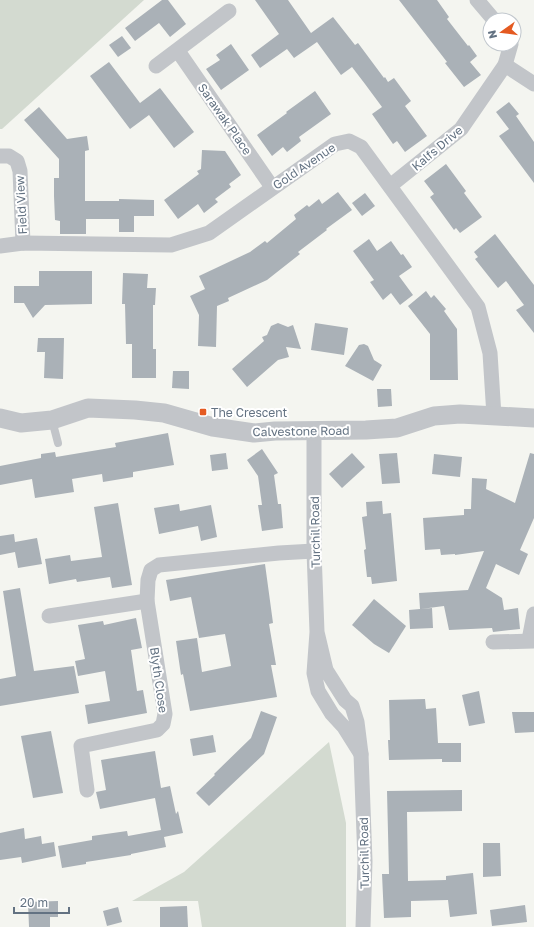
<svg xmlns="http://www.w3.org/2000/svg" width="534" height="927" viewBox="0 0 534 927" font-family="'Golos Text',sans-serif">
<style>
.green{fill:#d3dad0}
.building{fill:#aab1b7}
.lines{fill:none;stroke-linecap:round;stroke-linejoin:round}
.service{stroke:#c2c5c9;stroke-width:8}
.minor{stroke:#c2c5c9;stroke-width:15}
.tertiary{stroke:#c2c5c9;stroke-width:19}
.poi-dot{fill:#e45a21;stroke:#fff;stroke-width:1.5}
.labels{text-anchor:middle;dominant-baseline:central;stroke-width:4;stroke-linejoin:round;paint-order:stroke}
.street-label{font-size:12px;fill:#637282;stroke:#fff}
.poi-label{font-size:12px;fill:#637282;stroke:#fff;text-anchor:start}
</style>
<rect width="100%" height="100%" fill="#f4f5f0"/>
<!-- green -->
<g class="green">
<polygon points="0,0 144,0 2,129 0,129"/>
<polygon points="329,742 346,823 346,927 202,927 198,901 132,901 184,872"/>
</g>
<!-- building -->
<g class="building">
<polygon points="162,0 168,0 186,24 170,37 159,23 135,41 125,28"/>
<polygon points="255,0 288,0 311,33 333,17 355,45 358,43 384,78 385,77 388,82 394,78 411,101 405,106 427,136 405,152 397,141 393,144 372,114 382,107 365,84 352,67 341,75 317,42 294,58 287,49 260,68 251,55 279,34"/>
<polygon points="399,0 437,0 449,17 447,19 468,46 469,45 477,56 470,62 481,75 464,87 445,63 447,62"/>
<polygon points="122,36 131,48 118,57 109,45"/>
<polygon points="231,44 249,70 221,90 206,69 220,60 216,55"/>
<polygon points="109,62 140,103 160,88 194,132 174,148 149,115 130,129 90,76"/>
<polygon points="315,91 331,114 299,137 301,141 287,152 283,147 272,156 257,135 287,113 286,112"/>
<polygon points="509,102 519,114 516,116 534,142 534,183 499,136 509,129 496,112"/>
<polygon points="39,107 67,139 87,136 89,150 85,151 85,201 119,201 119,199 154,200 154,216 134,216 134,232 119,232 119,219 86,219 86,234 60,234 60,221 55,220 54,196 54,178 59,178 59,159 24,120"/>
<polygon points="202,150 225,151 241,175 229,184 231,187 215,199 218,202 204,213 198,204 178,219 164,200 199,174 197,171 201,169"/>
<polygon points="446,164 466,191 464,193 482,217 460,233 456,228 454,230 430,197 434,194 424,181"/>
<polygon points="338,192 352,210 326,229 327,230 298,252 300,254 267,280 228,298 229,301 217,306 216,347 198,346 199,315 190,296 205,289 199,276 250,252 265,241 267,243 296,219 294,215 307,205 309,207 319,199 322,204"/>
<polygon points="365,193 375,206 362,216 352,203"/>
<polygon points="495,234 534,285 534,333 516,310 524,305 506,281 498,288 475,259 478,257 474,252"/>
<polygon points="369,239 377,251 391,241 401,255 403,254 412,267 399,276 413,295 400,305 391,293 383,300 370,282 374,280 353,251"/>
<polygon points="39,271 92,271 92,304 45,305 33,318 24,303 14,303 14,286 39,286"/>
<polygon points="123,273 148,274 147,288 156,288 155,305 153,305 153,349 156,349 156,378 132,378 132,344 126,344 125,304 122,304"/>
<polygon points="426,291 431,298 434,295 446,309 444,311 457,329 458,380 430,380 430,334 408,306"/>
<polygon points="278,323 288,327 293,325 301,349 286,347 289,357 278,360 247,387 232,369 264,341 262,337 267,335 271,326"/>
<polygon points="315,323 348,328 344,355 311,350"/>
<polygon points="38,338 64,338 63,379 44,378 45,352 37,352"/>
<polygon points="364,344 368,346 374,360 382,365 373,381 345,366 359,345"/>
<polygon points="173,371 189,371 189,389 172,388"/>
<polygon points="377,389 391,389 392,406 378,407"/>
<polygon points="168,433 174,465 133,472 133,477 103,482 102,474 72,479 74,492 35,498 32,479 0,485 0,466 41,458 41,454 55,452 56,457 116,447 115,443"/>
<polygon points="262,449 278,473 274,475 278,504 281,504 283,528 262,531 258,505 262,505 258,476 247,460"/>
<polygon points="226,453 228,469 212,471 210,455"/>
<polygon points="352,453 365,467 342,488 329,474"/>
<polygon points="397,453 400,483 382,484 379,454"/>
<polygon points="530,453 534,454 534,518 520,550 528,554 519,575 496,564 486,588 502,598 504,610 518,608 520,629 493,632 492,628 449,630 444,606 421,609 432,608 433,628 410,629 409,610 420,609 419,593 468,590 484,551 455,555 455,554 441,555 440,549 425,550 423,518 464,515 464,509 471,509 472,478 487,479 486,489 515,503"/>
<polygon points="434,454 462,457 460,477 432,474"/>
<polygon points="382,501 383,514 391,513 397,581 372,584 371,577 367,577 364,550 366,549 362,517 367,516 366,502"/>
<polygon points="118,503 132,585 112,588 110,577 77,582 76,579 49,584 45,559 70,555 71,561 102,557 94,507"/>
<polygon points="179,504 180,511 211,505 217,537 201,541 198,526 159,534 154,508"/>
<polygon points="14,534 15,542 37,538 42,564 18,568 15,552 0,555 0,536"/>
<polygon points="265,564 273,623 269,624 276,665 271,665 277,697 190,711 183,674 181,675 176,641 197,638 202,672 231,666 225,634 199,638 191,597 170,601 166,580"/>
<polygon points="20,588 34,671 74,666 79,693 0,706 0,679 16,676 3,591"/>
<polygon points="374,599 406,626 389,653 374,644 352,625"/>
<polygon points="136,618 142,648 131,650 137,691 143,690 147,713 88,724 85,705 110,701 105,671 78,676 75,661 85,659 78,625 103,621 104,625"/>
<polygon points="479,691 485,723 469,726 462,695"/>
<polygon points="425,699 426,709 436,708 438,743 461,743 461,762 442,762 442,759 389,760 388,740 390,740 389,700"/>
<polygon points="261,711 277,717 264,754 209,806 196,793 215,775 214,774 251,738"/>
<polygon points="512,712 534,712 534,732 515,733"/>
<polygon points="51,731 63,793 33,798 21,736"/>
<polygon points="213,735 216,752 193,756 190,739"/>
<polygon points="155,751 161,788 170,786 176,814 178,811 183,833 164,837 166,847 131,854 131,855 86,862 86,864 62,868 58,846 92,840 92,836 127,831 128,836 161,830 155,798 100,809 96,792 106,790 101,760"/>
<polygon points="462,790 462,811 407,812 408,881 446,880 446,876 473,873 477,914 450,917 448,900 411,901 411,917 384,918 382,874 389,874 387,791"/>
<polygon points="24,828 25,839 41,836 42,844 54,842 56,856 22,863 21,857 0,860 0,833"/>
<polygon points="483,843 500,843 501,876 483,877"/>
<polygon points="58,901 58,917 50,917 50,927 29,927 28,902"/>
<polygon points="525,905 527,922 492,926 490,910"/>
<polygon points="187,906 188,927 160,927 160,907"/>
<polygon points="118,907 122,922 107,926 103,911"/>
</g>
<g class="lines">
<!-- service -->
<polyline class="service" points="52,420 58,443"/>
<!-- minor -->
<g class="minor">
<polyline points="477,0 494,20"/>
<polyline points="178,51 272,187"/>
<polyline points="505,65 534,84"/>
<polyline points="156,66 229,11"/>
<polyline points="0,156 9,156 17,161 20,171 23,243"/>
<polyline points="390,186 461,129 505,65 511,44"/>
<polyline points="0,246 23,243 171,245 209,233 335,144 349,141 361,147 478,307 490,353 494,416"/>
<polyline points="314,431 314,551 317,632 314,673 318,691 332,714 344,727 361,754 357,722 352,706 345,700 326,670 317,632"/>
<polyline points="49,616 147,601"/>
<polyline points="529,640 534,614"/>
<polyline points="493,642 534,641"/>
<polyline points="361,754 365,861 363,927"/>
<polyline points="87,790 81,746 157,730 163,724 165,714 147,601 148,580 151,570 159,565 279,553 314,551"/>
</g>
<!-- tertiary -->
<polyline class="tertiary" points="0,418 21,423 52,420 88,408 135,410 164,413 213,427 254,433 275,431 366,430 397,428 434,416 460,414 534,418"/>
</g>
<!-- markers -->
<rect class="poi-dot" x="199" y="408" width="8" height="8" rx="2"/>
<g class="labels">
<!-- street labels -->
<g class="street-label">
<text transform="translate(225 119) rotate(55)">Sarawak Place</text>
<text transform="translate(437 148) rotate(-40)">Kalfs Drive</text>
<text transform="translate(304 166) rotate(-34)">Gold Avenue</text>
<text transform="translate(21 205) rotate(-93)">Field View</text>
<text transform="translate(301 431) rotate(-1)">Calvestone Road</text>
<text transform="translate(315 532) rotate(-91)">Turchil Road</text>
<text transform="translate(159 680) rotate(82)">Blyth Close</text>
<text transform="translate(364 853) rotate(-91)">Turchil Road</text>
</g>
<!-- poi labels -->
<g class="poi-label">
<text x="211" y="412">The Crescent</text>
</g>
</g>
<!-- north arrow -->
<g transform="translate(502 32) rotate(256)"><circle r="19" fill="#ffffff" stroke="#c1c7cd"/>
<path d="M0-3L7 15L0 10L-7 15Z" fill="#e45a21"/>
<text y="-6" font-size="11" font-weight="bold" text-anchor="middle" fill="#637282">N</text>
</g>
<!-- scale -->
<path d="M14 907v6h55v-6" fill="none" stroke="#637282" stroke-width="2"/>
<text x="20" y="907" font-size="12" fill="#637282" stroke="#ffffff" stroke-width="3" paint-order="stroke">20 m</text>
</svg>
